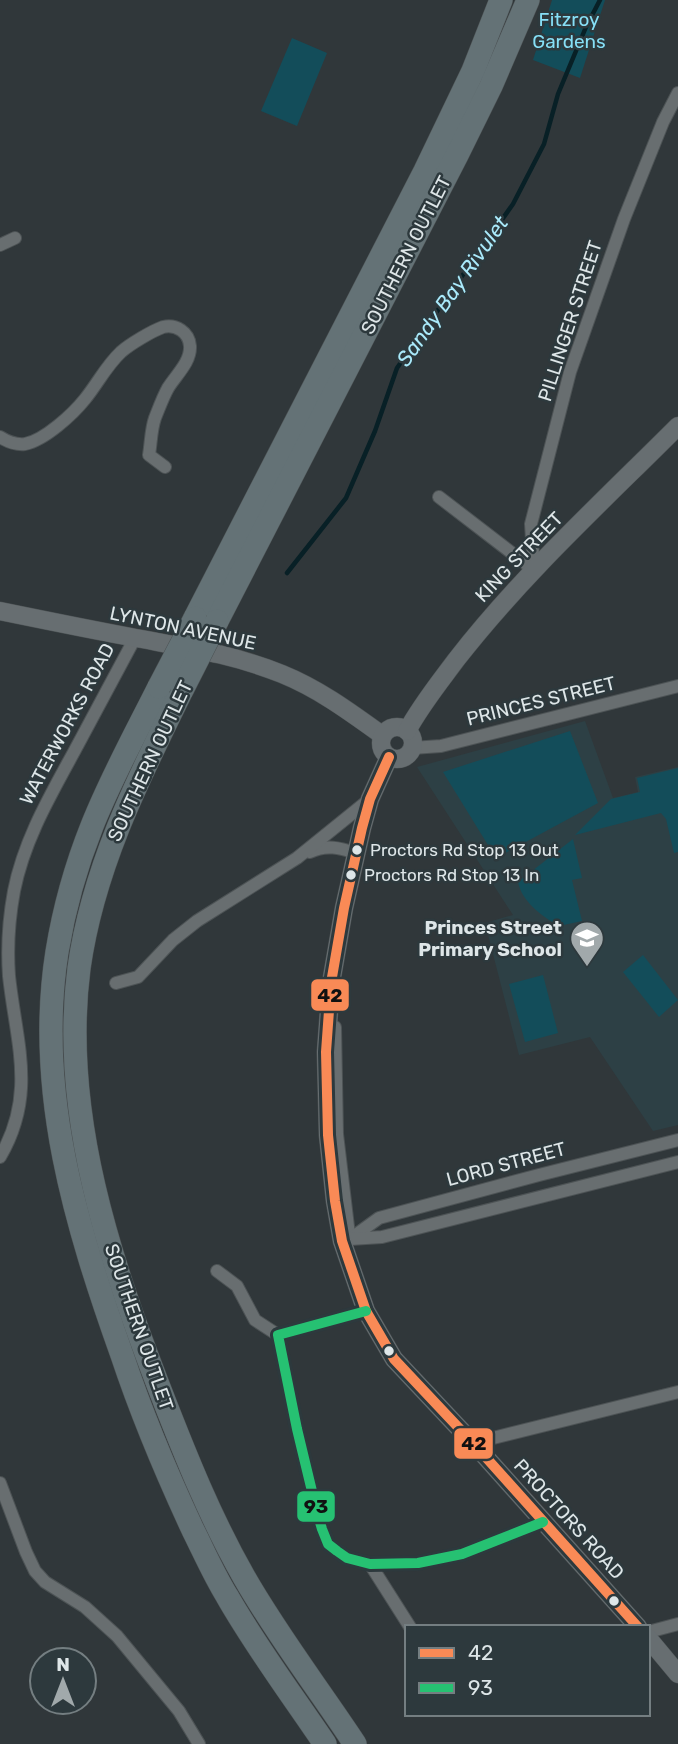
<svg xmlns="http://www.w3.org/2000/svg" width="678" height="1744" viewBox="0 0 678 1744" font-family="Rubik,sans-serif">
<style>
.built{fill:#2d4045}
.green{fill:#134d5a}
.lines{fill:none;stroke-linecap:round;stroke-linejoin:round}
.stream{stroke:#082026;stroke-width:4.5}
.street-casing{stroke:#4d5355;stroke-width:14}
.secondary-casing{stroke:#4d5355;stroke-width:19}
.highway-casing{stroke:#4d5355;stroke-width:24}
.street{stroke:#686e70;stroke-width:12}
.secondary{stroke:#676e71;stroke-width:18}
.highway{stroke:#647276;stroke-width:23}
.highway-bridge-casing{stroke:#4d5355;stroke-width:24;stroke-linecap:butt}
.highway-bridge{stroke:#647276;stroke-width:23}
.bus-1-casing{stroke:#2d393d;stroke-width:16}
.bus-2-casing{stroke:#2d393d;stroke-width:16}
.bus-1{stroke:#f98a56;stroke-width:10}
.bus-2{stroke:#26c172;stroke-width:10}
.bus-dot{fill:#dee6e8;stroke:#2d393d;stroke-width:2.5}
.labels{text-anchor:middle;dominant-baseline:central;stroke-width:5;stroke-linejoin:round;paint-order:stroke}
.bus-label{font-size:17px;fill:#dee6e8;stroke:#2d393d;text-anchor:start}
.park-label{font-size:19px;fill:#86dff6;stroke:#2d393d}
.street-label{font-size:19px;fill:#dee6e8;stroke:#2d393d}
.poi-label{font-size:19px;font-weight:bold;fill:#dee6e8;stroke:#2d393d;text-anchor:end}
.water-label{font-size:21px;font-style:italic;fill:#aaeafb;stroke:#2d393d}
.line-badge{stroke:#2d393d;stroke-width:2.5}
.pale-badge-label{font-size:19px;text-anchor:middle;font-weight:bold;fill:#111}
</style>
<rect width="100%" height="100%" fill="#30373a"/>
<!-- built -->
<polygon class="built" points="585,721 613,798 638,792 635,777 678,767 678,1125 653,1131 590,1037 519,1055 485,923 513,915 417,767"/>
<!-- green -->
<g class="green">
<polygon points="552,0 605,0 580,78 533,60"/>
<polygon points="292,38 327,53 297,126 261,111"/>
<polygon points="570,731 598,803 496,858 443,772"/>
<polygon points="678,768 678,852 674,853 666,819 661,813 575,835 611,799 640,792 637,778"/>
<path d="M 573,839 L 582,878 L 572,880 L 582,921 L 559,926 C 542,916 522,902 518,882 Z"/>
<polygon points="643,955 678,1000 659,1017 623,972"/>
<polygon points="543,975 558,1033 525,1042 509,984"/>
</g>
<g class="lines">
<!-- stream -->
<polyline class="stream" points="287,573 346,498 375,431 397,368 513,204 544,144 558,94 586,27 600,0"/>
<!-- street casing -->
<g class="street-casing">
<g id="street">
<polyline points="0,245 15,238"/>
<path d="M 0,437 C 8,442 16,445 25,444 C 45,440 73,414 85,399 C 98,383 106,366 121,352 C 130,344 152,331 163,327 C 176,324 189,332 190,346 C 191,362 176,375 168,388 C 163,397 159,408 155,418 C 151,429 151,443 149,455 L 165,467"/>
<polyline points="439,497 534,570"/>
<polyline points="534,570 531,524 570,372 624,219 663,122 678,93"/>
<polyline points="412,748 441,746 678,686"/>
<path d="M 310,852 C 326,844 340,848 356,853"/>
<polyline points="116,983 138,977 173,940 197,921 297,858 370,799"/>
<polyline points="335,1027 337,1134 349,1235"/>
<path d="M 0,1157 C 37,1094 16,1042 9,976 C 7,948 9,918 14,891 C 24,840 50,796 75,750 C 95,713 115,675 135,638"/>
<polyline points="350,1239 379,1218 539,1175 678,1140"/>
<polyline points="342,1241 350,1239 382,1237 678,1162"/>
<polyline points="217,1271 237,1286 255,1320 278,1335"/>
<polyline points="366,1311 278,1335 297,1429 317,1512 322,1529 328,1544 337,1551 347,1558 370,1564 418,1563 462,1554 543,1522"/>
<polyline points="473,1443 678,1392"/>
<polyline points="0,1483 26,1552 35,1571 45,1582 85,1607 117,1636 179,1711 199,1744"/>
<polyline points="370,1564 410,1627"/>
<polyline points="648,1632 678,1624"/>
</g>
</g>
<!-- secondary casing -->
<g class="secondary-casing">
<g id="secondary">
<path d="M 0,611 C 44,620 88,629 131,637 C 183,647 233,654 282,674 C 319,689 350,712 382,735"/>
<circle cx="397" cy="743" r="16"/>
<path d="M 407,731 C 421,705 439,683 456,660 C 522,575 602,502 678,426"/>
<polyline points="389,757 370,799 362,828 344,908 331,983 326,1052 328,1135 335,1201 342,1241 366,1311 394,1359 473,1443 638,1627"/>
<polyline points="648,1638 678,1674"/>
</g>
</g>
<!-- highway casing -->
<g class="highway-casing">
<g id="highway">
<polyline points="195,618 425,171 473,71 501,0"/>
<polyline points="217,621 457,155 491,86 528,0"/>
<path d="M 159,687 C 136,733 111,778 92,826 C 76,866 64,909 57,952 C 35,1091 76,1226 122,1355 C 142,1415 166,1472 193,1530 C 204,1552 214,1575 227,1596 C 256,1647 292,1695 325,1744"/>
<path d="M 182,690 C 138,779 93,868 79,968 C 60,1114 110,1261 162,1395 C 186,1457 211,1519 244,1577 C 277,1635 318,1688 355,1744"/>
</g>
</g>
<!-- street -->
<use href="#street" class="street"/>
<!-- secondary -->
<use href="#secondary" class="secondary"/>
<!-- highway -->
<use href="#highway" class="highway"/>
<!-- highway-bridge casing -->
<g class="highway-bridge-casing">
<g id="highway-bridge">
<polyline points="159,687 195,618"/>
<polyline points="182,690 217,621"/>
</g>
</g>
<!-- highway-bridge -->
<use href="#highway-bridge" class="highway-bridge"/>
<!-- bus-1 casing -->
<g class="bus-1-casing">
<polyline id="bus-1" points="389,757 370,799 362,828 344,908 331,983 326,1052 328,1135 335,1201 342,1241 366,1311 394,1359 473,1443 638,1627"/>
</g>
<!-- bus-2 casing -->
<g class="bus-2-casing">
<polyline id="bus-2" points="366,1311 278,1335 297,1429 317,1512 322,1529 328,1544 337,1551 347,1558 370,1564 418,1563 462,1554 543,1522"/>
</g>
<!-- bus-1 -->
<use href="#bus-1" class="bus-1"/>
<!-- bus-2 -->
<use href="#bus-2" class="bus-2"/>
</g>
<!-- icons -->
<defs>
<g id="school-pin" transform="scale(1.75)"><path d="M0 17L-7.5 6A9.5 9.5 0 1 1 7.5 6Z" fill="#a1a9ab" stroke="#2d393d"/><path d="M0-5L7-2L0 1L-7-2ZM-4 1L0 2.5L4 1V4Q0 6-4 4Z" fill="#fff"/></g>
</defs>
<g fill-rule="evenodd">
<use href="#school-pin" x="587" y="938"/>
</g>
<!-- markers -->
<g class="bus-dot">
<circle cx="357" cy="850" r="6"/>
<circle cx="351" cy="875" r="6"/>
<circle cx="389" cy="1351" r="6"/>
<circle cx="614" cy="1601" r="6"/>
</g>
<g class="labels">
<!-- bus labels -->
<g class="bus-label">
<text x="370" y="850">Proctors Rd Stop 13 Out</text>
<text x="364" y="875">Proctors Rd Stop 13 In</text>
</g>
<!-- park labels -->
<g class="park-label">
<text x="569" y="19">Fitzroy<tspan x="569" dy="22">Gardens</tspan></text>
</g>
<!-- street labels -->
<g class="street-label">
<text transform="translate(406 255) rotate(-63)">SOUTHERN OUTLET</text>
<text transform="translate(570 321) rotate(-72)">PILLINGER STREET</text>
<text transform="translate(519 557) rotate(-46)">KING STREET</text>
<text transform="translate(183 628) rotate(12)">LYNTON AVENUE</text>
<text transform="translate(541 701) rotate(-14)">PRINCES STREET</text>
<text transform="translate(67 724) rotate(-62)">WATERWORKS ROAD</text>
<text transform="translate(150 761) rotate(-65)">SOUTHERN OUTLET</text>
<text transform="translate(506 1164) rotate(-15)">LORD STREET</text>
<text transform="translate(139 1327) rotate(71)">SOUTHERN OUTLET</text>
<text transform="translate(569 1519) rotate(48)">PROCTORS ROAD</text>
</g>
<!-- poi labels -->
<g class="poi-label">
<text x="562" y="927">Princes Street<tspan x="562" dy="22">Primary School</tspan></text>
</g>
<!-- water labels -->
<g class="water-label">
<text transform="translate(452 291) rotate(-55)">Sandy Bay Rivulet</text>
</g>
</g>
<g class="line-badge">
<rect x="310" y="978" width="40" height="34" rx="7" fill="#f98a56"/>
<rect x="453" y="1427" width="41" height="33" rx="7" fill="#f98a56"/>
<rect x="296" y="1490" width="40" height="33" rx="7" fill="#26c172"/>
</g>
<g class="pale-badge-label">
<text x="330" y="1002">42</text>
<text x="474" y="1450">42</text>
<text x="316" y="1513">93</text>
</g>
<!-- legend -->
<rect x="405" y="1625" width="245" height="91" fill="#2d393d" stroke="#747e81" stroke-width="2"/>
<rect x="419" y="1648" width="35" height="10" fill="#f98a56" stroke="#747e81" stroke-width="2"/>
<text x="468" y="1660" font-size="21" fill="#dee6e8">42</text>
<rect x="419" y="1683" width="35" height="10" fill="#26c172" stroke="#747e81" stroke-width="2"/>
<text x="468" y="1695" font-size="21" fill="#dee6e8">93</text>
<!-- north arrow -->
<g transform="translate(63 1681)"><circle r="33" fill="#2d393d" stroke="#747e81" stroke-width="2"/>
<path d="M0-5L12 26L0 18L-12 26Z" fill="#a1a9ab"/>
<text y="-10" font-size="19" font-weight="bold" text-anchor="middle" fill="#dee6e8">N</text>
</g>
</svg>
